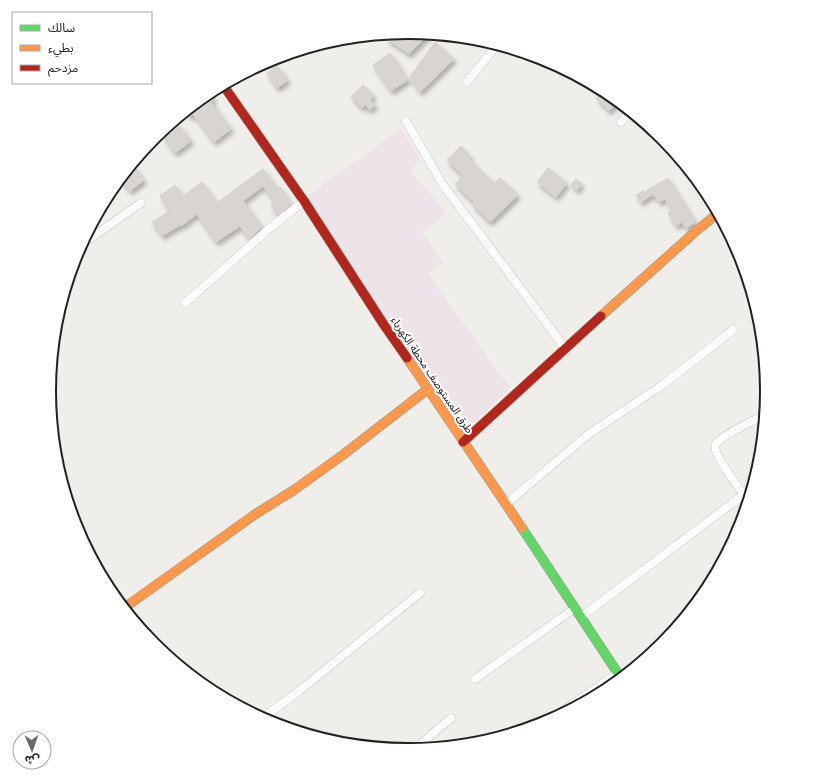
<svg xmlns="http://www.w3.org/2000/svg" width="816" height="782" viewBox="0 0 816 782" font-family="Figtree,'Noto Sans Arabic',sans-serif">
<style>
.industrial{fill:#ede4e9}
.building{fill:#d7d4d2;stroke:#d3d0cc;filter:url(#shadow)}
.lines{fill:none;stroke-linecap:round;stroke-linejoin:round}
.street-casing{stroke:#c9c8c7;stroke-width:9}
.fast-casing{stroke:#999a82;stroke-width:10}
.slow-casing{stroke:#999a82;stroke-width:10}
.jam-casing{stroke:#999a82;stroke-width:10}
.street{stroke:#fdfcfc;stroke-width:8}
.fast{stroke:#63d668;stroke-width:9}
.slow{stroke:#ff974d;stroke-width:9}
.jam{stroke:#b3261e;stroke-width:9}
.labels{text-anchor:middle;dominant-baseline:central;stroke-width:4;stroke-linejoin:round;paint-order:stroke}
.street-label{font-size:11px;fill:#222;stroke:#fff}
.rim{fill:none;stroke:#222;stroke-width:2}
</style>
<defs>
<filter id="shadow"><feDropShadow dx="2.5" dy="4" stdDeviation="2" flood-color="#0004"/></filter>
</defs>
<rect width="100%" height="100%" fill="#f0eeeb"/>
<!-- industrial -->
<polygon class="industrial" points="401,129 420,159 411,171 447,213 422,232 443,263 428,274 510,388 493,405 455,439 304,198"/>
<!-- building -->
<g class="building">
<polygon points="408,32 429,34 409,54 387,39 392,34"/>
<polygon points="435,42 454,59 420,92 410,77"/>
<polygon points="390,53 408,80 391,91 373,65"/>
<polygon points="277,66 288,80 277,88 267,73"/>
<polygon points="363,85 374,96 370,99 375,105 370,110 365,105 362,108 351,97"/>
<polygon points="603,90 608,93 618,101 609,111 596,98"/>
<polygon points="209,92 214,100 211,102 231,129 214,142 193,114 190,117 186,111"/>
<polygon points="180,126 191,141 175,153 164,138"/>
<polygon points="461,146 471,157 469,159 494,183 500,178 518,195 490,222 473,205 474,203 455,184 463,176 447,160"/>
<polygon points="134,166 144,180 130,191 120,179 124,173"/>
<polygon points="548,168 567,183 556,197 537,182"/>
<polygon points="263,169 278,189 280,187 291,204 278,215 271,205 275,202 263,186 243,201 262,227 249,239 240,226 216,242 197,214 181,226 180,225 162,236 152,222 170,211 160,196 175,185 183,196 202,182 217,203"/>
<polygon points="668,178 695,222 686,228 682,222 676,226 668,213 672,211 665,199 659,202 653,194 641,202 636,195 643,191 644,192"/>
<polygon points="576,179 582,184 577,190 571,185"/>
</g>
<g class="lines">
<!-- street casing -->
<g class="street-casing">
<g id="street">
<polyline points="467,82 497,45"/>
<polyline points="406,121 443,185 565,348"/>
<polyline points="621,122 630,111"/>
<polyline points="81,245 141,203"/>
<polyline points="185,303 270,228 304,201"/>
<path d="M 744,495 C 738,486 711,453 716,444 C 720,436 755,420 765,415"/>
<polyline points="506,504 590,433 661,386 733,330"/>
<polyline points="581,617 751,489"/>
<polyline points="475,679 575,608"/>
<polyline points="263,718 299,691 420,593"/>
<polyline points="549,720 618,673"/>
<polyline points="415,749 451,718"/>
</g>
</g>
<!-- fast casing -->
<g class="fast-casing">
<polyline id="fast" points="522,528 621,678"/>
</g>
<!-- slow casing -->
<g class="slow-casing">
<g id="slow">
<polyline points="601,316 695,232 718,213"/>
<polyline points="407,358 522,528"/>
<polyline points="124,608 254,515 294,490 344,454 428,389"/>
</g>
</g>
<!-- jam casing -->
<g class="jam-casing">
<g id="jam">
<polyline points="223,85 304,201 384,325 407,358"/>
<polyline points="463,442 601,316"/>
</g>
</g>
<!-- street -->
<use href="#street" class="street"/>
<!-- fast -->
<use href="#fast" class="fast"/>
<!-- slow -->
<use href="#slow" class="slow"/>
<!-- jam -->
<use href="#jam" class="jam"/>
</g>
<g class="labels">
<!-- street labels -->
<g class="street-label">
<text transform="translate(432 375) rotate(56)">طرق المستوصف محطة الكهرباء</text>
</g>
</g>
<!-- crop -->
<path d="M0 0H816V782H0ZM56 391a352 352 0 1 1 704 0a352 352 0 1 1-704 0Z" fill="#fff" fill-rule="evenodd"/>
<path class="rim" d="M56 391a352 352 0 1 1 704 0a352 352 0 1 1-704 0Z"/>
<!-- legend -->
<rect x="12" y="12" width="140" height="72" fill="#ffffff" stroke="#a7a7a7"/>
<rect x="20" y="25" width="20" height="6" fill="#63d668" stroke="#a7a7a7"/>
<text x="48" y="32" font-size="12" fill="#222222">سالك</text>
<rect x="20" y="45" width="20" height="6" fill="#ff974d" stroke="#a7a7a7"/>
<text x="48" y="52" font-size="12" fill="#222222">بطيء</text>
<rect x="20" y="65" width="20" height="6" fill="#b3261e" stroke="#a7a7a7"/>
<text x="48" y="72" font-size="12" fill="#222222">مزدحم</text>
<!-- north arrow -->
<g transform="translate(32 750) rotate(178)"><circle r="19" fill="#ffffff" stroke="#a7a7a7"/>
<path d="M0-3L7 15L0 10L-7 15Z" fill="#6a6968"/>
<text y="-6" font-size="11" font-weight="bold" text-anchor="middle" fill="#222222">ش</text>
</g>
</svg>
